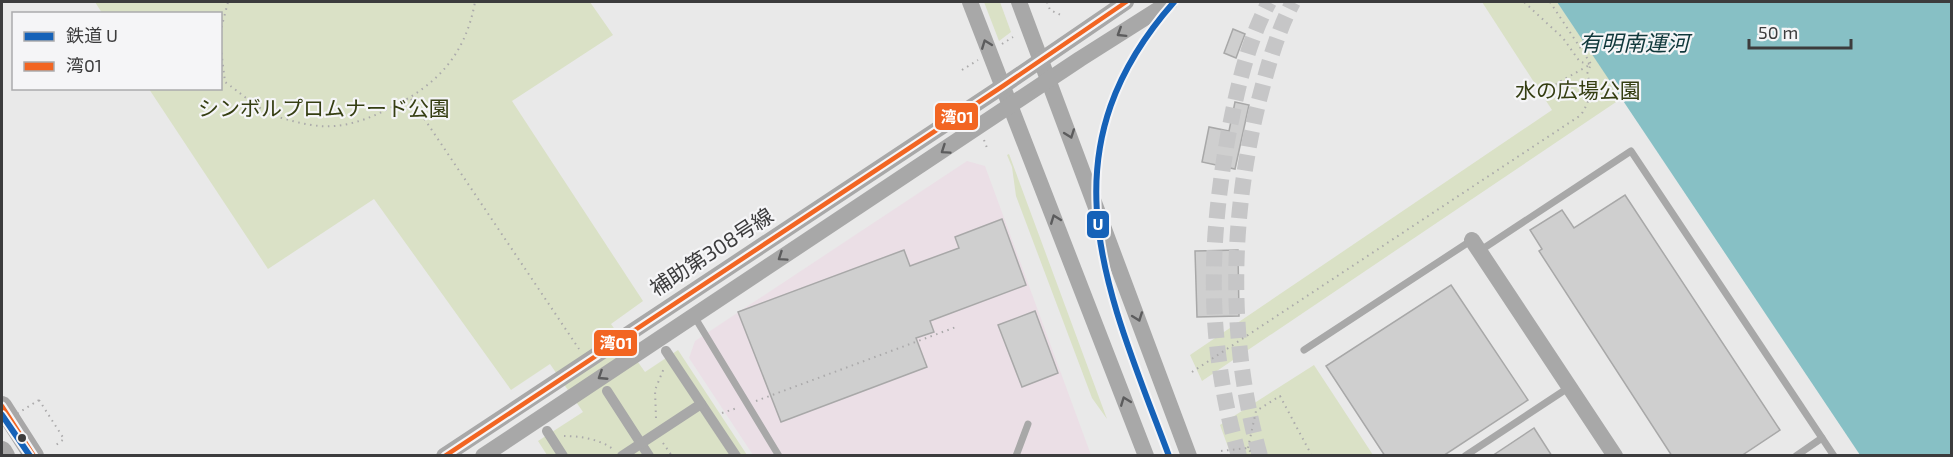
<svg xmlns="http://www.w3.org/2000/svg" width="1953" height="457" viewBox="0 0 1953 457" font-family="'Exo 2','Noto Sans JP',sans-serif">
<style>
.commercial{fill:#ebdfe6}
.green{fill:#dae1c6}
.water{fill:#87c0c5}
.building{fill:#cfcfcf;stroke:#a8a8a8;stroke-width:1.5}
.lines{fill:none;stroke-linecap:round;stroke-linejoin:round}
.tertiary-tunnel{stroke:#c6c6c7;stroke-width:16;stroke-dasharray:16 8;stroke-linecap:butt}
.path{stroke:#abaaab;stroke-width:2;stroke-dasharray:1.5 4.5;stroke-linecap:butt}
.service{stroke:#a8a8a8;stroke-width:7}
.pedestrian{stroke:#a8a8a8;stroke-width:10}
.tertiary{stroke:#a8a8a8;stroke-width:16}
.secondary{stroke:#a8a7a7;stroke-width:20}
.path-bridge{stroke:#abaaab;stroke-width:2;stroke-dasharray:1.5 4.5;stroke-linecap:butt}
.bus-1-casing{stroke:#f5f5f7;stroke-width:9}
.bus-1{stroke:#f26522;stroke-width:4.5}
.rail-1-casing{stroke:#f5f5f7;stroke-width:10}
.rail-1{stroke:#1662b8;stroke-width:6}
.oneway{stroke:#5c5c5d}
.bus-dot{fill:#3c3c3d;stroke:#f5f5f7;stroke-width:2}
.labels{text-anchor:middle;dominant-baseline:central;stroke-width:4.5;stroke-linejoin:round;paint-order:stroke}
.park-label{font-size:21px;fill:#353e12;stroke:#f5f5f7}
.street-label{font-size:21px;fill:#3c3c3d;stroke:#f5f5f7}
.water-label{font-size:22px;font-style:italic;fill:#10383b;stroke:#f5f5f7}
.line-badge{stroke:#f5f5f7;stroke-width:2}
.badge-label{font-size:16px;text-anchor:middle;font-weight:bold;fill:#fff}
</style>
<rect width="100%" height="100%" fill="#e9e9e9"/>
<!-- commercial -->
<polygon class="commercial" points="967,161 985,166 1091,455 753,455 689,358 695,341"/>
<!-- green -->
<g class="green">
<polygon points="95,2 590,2 613,35 512,101 643,301 611,324 645,372 678,350 747,455 547,455 538,441 583,412 550,364 511,390 374,199 268,269 149,89 220,88 220,14 102,13"/>
<polygon points="984,2 1000,2 1011,32 999,41"/>
<polygon points="1482,2 1557,2 1622,98 1202,381 1190,355 1552,110"/>
<polygon points="1009,154 1107,419 1092,398 1016,196 1012,167 1007,155"/>
<polygon points="1314,365 1373,455 1231,455 1220,425"/>
</g>
<!-- water -->
<polygon class="water" points="1557,2 1951,2 1951,455 1860,455"/>
<!-- building -->
<g class="building">
<polygon points="1233,29 1245,34 1236,58 1224,53"/>
<polygon points="1235,102 1249,105 1235,169 1202,162 1209,127 1229,131"/>
<polygon points="1625,195 1780,430 1741,456 1672,456 1539,251 1542,249 1530,230 1562,210 1574,228"/>
<polygon points="1002,219 1026,285 930,321 934,332 916,338 927,367 781,422 738,312 904,250 910,266 959,248 955,237"/>
<polygon points="1238,250 1239,316 1197,317 1195,251"/>
<polygon points="1451,285 1528,400 1443,456 1385,456 1326,366"/>
<polygon points="1035,311 1058,373 1022,387 998,325"/>
<polygon points="1534,428 1552,456 1492,456"/>
</g>
<g class="lines">
<!-- tertiary-tunnel -->
<g class="tertiary-tunnel">
<path d="M 1239,456 C 1207,345 1208,249 1228,136 C 1237,90 1247,43 1269,2"/>
<path d="M 1260,456 C 1227,339 1230,217 1259,100 C 1268,66 1277,32 1293,2"/>
</g>
<!-- path -->
<g class="path">
<polyline points="1047,2 1050,10 1063,16"/>
<polyline points="1550,2 1591,64 1556,84"/>
<polyline points="220,33 228,2"/>
<path d="M 220,41 L 225,82 C 238,91 262,112 275,116 C 288,120 306,125 320,126 C 343,128 366,120 386,110 C 435,87 465,57 475,2"/>
<polyline points="1002,44 1013,37"/>
<polyline points="962,70 978,60"/>
<polyline points="411,99 579,349"/>
<polyline points="984,140 987,148"/>
<path d="M 1192,372 L 1581,115 C 1590,100 1593,91 1587,74 L 1591,64 L 1580,62 L 1563,38 L 1524,2"/>
<polyline points="39,400 64,439 56,445"/>
<polyline points="756,401 956,327"/>
<polyline points="722,413 737,408"/>
<polyline points="656,418 655,390 664,368"/>
<path d="M 564,436 C 580,436 599,439 613,449"/>
<polyline points="663,443 672,456"/>
<polyline points="1248,448 1256,411 1280,396 1312,456"/>
<polyline points="1221,451 1248,448 1253,456"/>
</g>
<!-- service -->
<g class="service">
<polyline points="1481,250 1631,151 1834,456"/>
<polyline points="694,316 779,456"/>
<polyline points="1304,350 1472,240"/>
<polyline points="1016,456 1028,424"/>
<polyline points="1465,456 1568,388"/>
<polyline points="1796,456 1822,438"/>
</g>
<!-- pedestrian -->
<g class="pedestrian">
<polyline points="666,351 736,456"/>
<polyline points="607,391 649,456"/>
<polyline points="547,431 563,456"/>
<polyline points="622,456 701,404"/>
</g>
<!-- tertiary -->
<g class="tertiary">
<polyline points="970,2 1146,456"/>
<polyline points="1019,2 1189,456"/>
<polyline points="1472,240 1615,456"/>
<polyline points="444,456 1003,86 1126,2"/>
<polyline points="483,456 1080,59 1170,2"/>
</g>
<!-- secondary -->
<g class="secondary">
<polyline points="2,406 34,456"/>
<polyline points="2,451 5,456"/>
</g>
<!-- path-bridge -->
<polyline class="path-bridge" points="2,423 39,400"/>
<!-- bus-1 casing -->
<g class="bus-1-casing">
<g id="bus-1">
<polyline points="2,406 34,456"/>
<polyline points="445,456 1003,86 1126,2"/>
</g>
</g>
<!-- bus-1 -->
<use href="#bus-1" class="bus-1"/>
<!-- rail-1 casing -->
<g class="rail-1-casing">
<g id="rail-1">
<polyline points="2,415 30,456"/>
<path d="M 1169,456 C 1107,291 1040,154 1174,2"/>
</g>
</g>
<!-- rail-1 -->
<use href="#rail-1" class="rail-1"/>
</g>
<!-- one-way arrows -->
<defs><path id="oneway-chevron" d="M-2-3.5L2.5 0L-2 3.5" fill="none" stroke-width="1.6" stroke-linecap="round" stroke-linejoin="round" transform="scale(1.5)"/></defs>
<g class="oneway">
<use href="#oneway-chevron" transform="translate(1121 33) rotate(148)"/>
<use href="#oneway-chevron" transform="translate(986 44) rotate(-111)"/>
<use href="#oneway-chevron" transform="translate(1070 134) rotate(70)"/>
<use href="#oneway-chevron" transform="translate(945 150) rotate(146)"/>
<use href="#oneway-chevron" transform="translate(1055 219) rotate(-111)"/>
<use href="#oneway-chevron" transform="translate(782 257) rotate(146)"/>
<use href="#oneway-chevron" transform="translate(1138 317) rotate(70)"/>
<use href="#oneway-chevron" transform="translate(602 376) rotate(147)"/>
<use href="#oneway-chevron" transform="translate(1125 401) rotate(-111)"/>
</g>
<!-- markers -->
<circle class="bus-dot" cx="22" cy="438" r="5"/>
<g class="labels">
<!-- park labels -->
<g class="park-label">
<text x="1578" y="89">水の広場公園</text>
<text x="324" y="107">シンボルプロムナード公園</text>
</g>
<!-- street labels -->
<g class="street-label">
<text transform="translate(711 251) rotate(-33)">補助第308号線</text>
</g>
<!-- water labels -->
<g class="water-label">
<text x="1634" y="42">有明南運河</text>
</g>
</g>
<g class="line-badge">
<rect x="934" y="102" width="45" height="29" rx="6" fill="#f26522"/>
<rect x="1086" y="210" width="24" height="29" rx="6" fill="#1662b8"/>
<rect x="593" y="329" width="45" height="28" rx="6" fill="#f26522"/>
</g>
<g class="badge-label">
<text x="957" y="123">湾01</text>
<text x="1098" y="230">U</text>
<text x="616" y="349">湾01</text>
</g>
<!-- border -->
<rect width="1953" height="457" fill="none" stroke="#3c3c3d" stroke-width="6"/>
<!-- legend -->
<rect x="12" y="12" width="210" height="78" fill="#f5f5f7" stroke="#ababad" stroke-width="1.5"/>
<rect x="24" y="32" width="30" height="9" fill="#1662b8" stroke="#ababad" stroke-width="1.5"/>
<text x="66" y="42" font-size="18" fill="#3c3c3d">鉄道 U</text>
<rect x="24" y="62" width="30" height="9" fill="#f26522" stroke="#ababad" stroke-width="1.5"/>
<text x="66" y="72" font-size="18" fill="#3c3c3d">湾01</text>
<!-- scale -->
<path d="M1749 39v9h102v-9" fill="none" stroke="#3c3c3d" stroke-width="3"/>
<text x="1758" y="39" font-size="18" fill="#3c3c3d" stroke="#f5f5f7" stroke-width="4.5" paint-order="stroke">50 m</text>
</svg>
